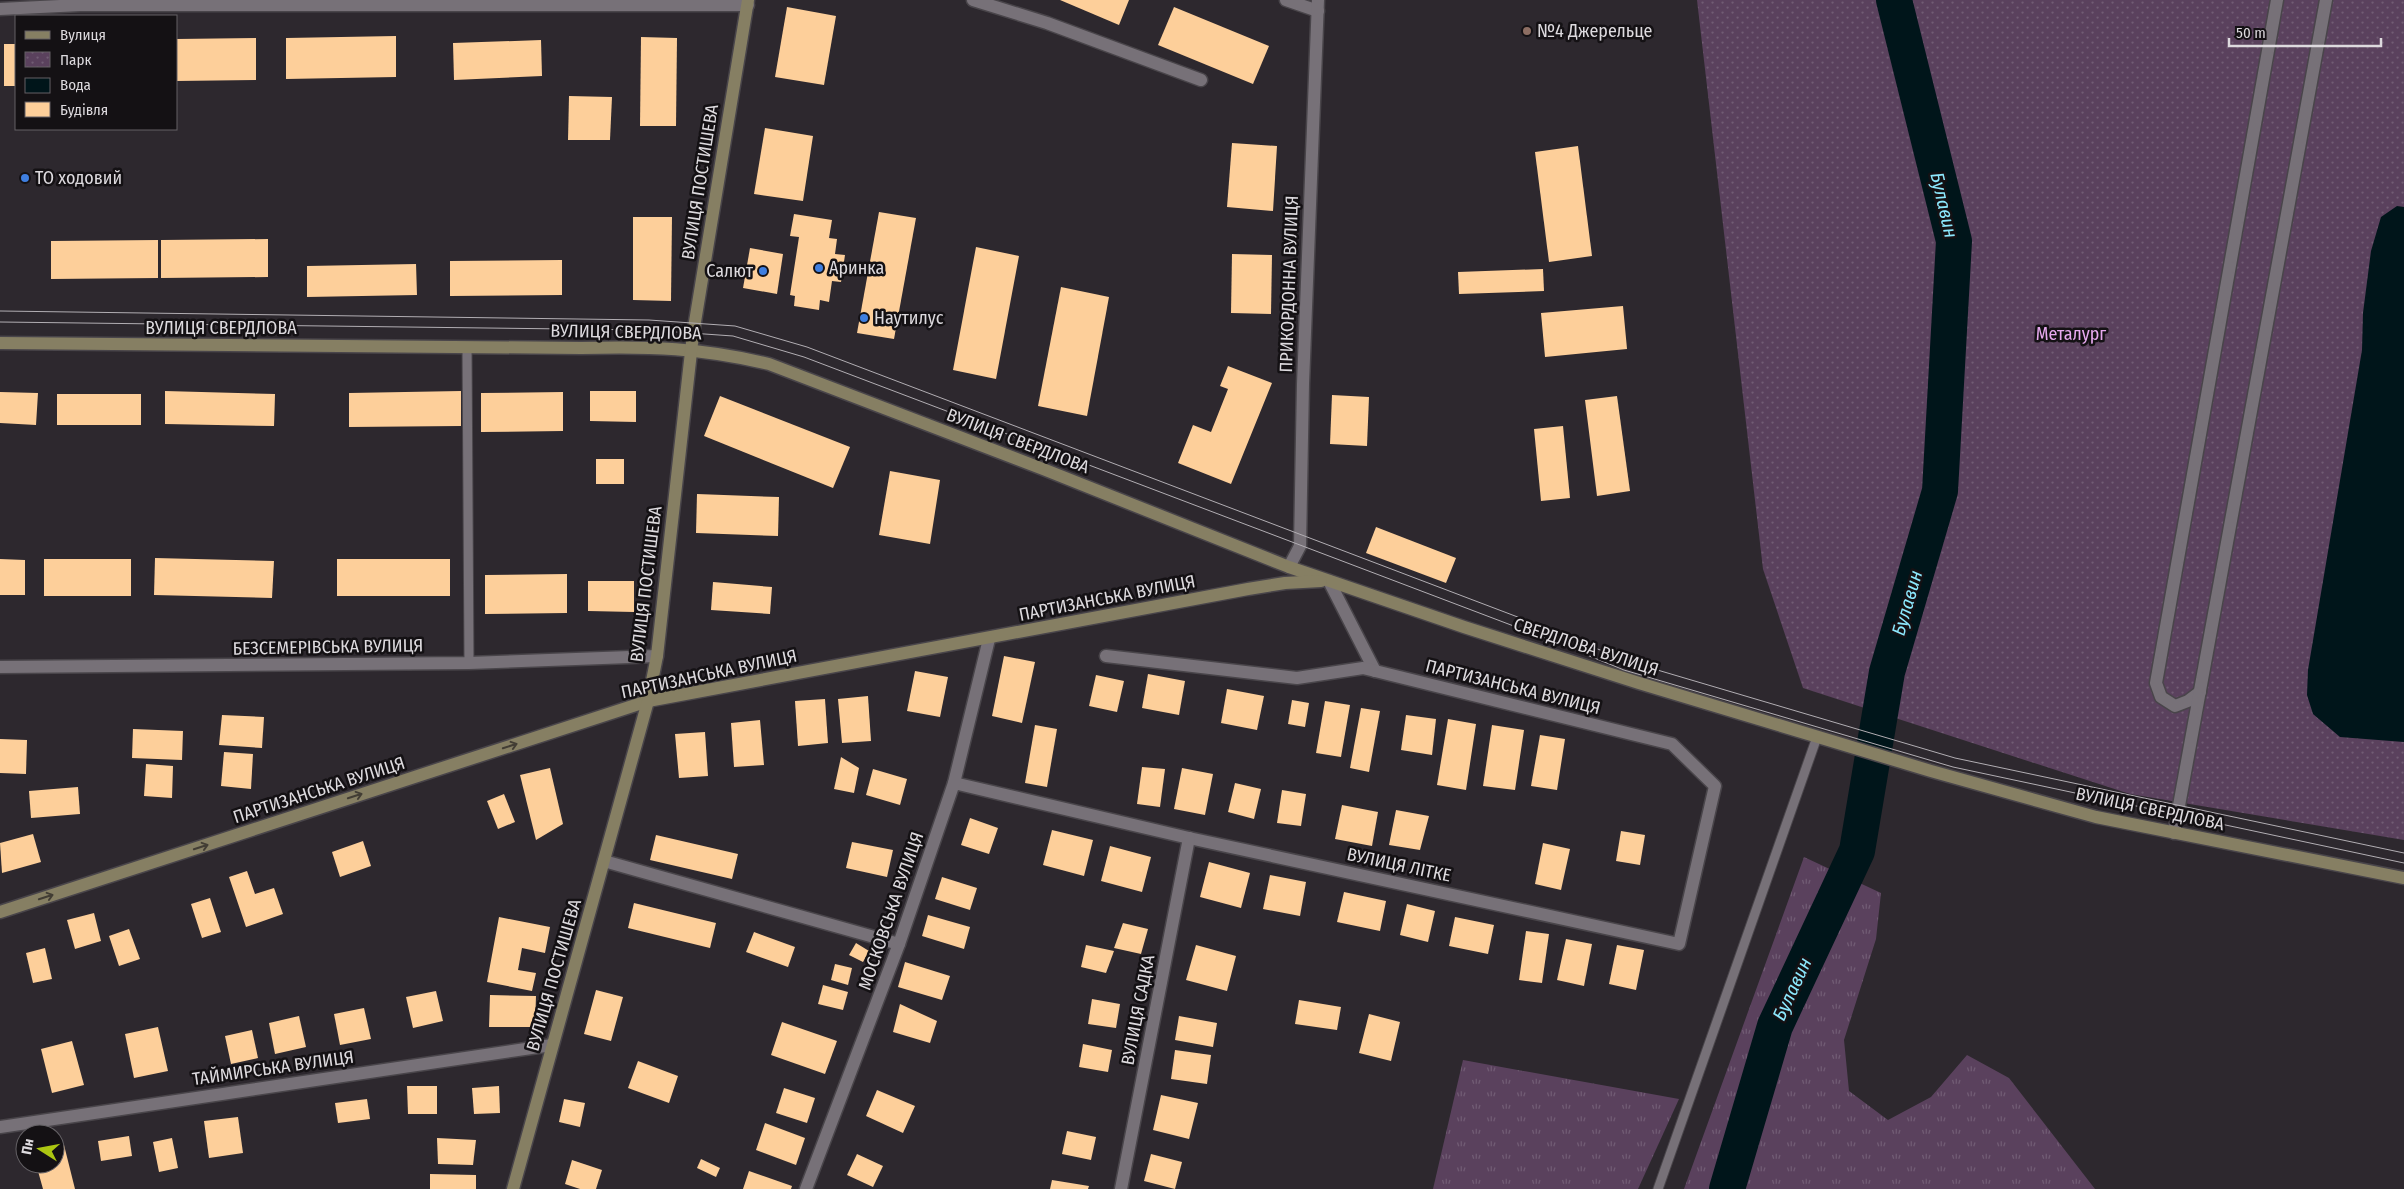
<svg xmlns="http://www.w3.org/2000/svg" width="2404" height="1189" viewBox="0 0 2404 1189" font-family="'Fira Sans Condensed',sans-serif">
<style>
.grass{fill:url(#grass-tufts)}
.park{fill:url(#park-dots)}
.water{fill:#00151a}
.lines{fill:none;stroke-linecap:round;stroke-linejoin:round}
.river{stroke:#00151a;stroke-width:36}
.building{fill:#fdcf9a}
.lane-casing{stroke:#49454a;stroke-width:11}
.street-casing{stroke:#49454a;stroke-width:15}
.secondary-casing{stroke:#49454a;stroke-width:15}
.lane{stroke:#777178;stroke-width:9}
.street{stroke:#777178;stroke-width:12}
.secondary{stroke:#867f63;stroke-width:12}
.tram{stroke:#b2aeb3;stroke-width:1}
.oneway{stroke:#423d34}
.education-dot{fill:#8d6e63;stroke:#141114;stroke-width:2}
.shop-dot{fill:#3f7fe0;stroke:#141114;stroke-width:2}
.labels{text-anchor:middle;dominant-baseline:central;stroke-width:5;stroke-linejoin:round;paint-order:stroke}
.poi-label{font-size:18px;fill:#dddade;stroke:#141114;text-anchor:start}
.street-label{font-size:18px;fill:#dddade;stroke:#141114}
.park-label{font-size:18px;fill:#e7a9ef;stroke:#141114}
.water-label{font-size:19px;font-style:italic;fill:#8ce8fd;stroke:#141114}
</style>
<defs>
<pattern id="grass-tufts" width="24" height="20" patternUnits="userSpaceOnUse" patternTransform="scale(1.25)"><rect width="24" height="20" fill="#5a415d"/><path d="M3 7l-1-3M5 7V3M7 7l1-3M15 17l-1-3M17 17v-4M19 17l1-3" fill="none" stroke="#715c74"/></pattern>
<pattern id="park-dots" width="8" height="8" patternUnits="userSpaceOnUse" patternTransform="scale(1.25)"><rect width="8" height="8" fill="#5a415d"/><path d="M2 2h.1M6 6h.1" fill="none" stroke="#715c74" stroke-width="1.8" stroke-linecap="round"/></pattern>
</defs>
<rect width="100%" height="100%" fill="#2d282e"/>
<!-- grass -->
<g class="grass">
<polygon points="1804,857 1881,893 1876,939 1844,1040 1849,1091 1888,1120 1931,1097 1967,1055 2009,1078 2095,1189 1684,1189"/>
<polygon points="1463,1060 1679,1099 1638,1189 1433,1189"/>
</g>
<!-- park -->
<polygon class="park" points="1697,0 2404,0 2404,840 2130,794 1803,688 1763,569"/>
<!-- water -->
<polygon class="water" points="2397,206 2404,207 2404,742 2340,737 2313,714 2307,695 2308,670 2362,350 2363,313 2371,251 2381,217"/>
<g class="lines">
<!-- river -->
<polyline class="river" points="1727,1189 1775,1026 1857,851 1887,672 1940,491 1954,241 1894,0"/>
</g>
<!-- building -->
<g class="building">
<polygon points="1060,0 1129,0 1119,25"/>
<polygon points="787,7 836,16 824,85 775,77"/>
<polygon points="1174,7 1269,46 1253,84 1158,45"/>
<polygon points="396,36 396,77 286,79 286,38"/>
<polygon points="641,37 677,38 676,126 640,126"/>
<polygon points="256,38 256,80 176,81 176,39"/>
<polygon points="541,40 542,76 454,80 453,43"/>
<rect x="4" y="44" width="12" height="42"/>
<polygon points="569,96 612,97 610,140 568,140"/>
<polygon points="765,128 813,136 803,201 754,194"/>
<polygon points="1232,143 1277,146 1273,211 1227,207"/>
<polygon points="1578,146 1592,256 1549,262 1535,152"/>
<polygon points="879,212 916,218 894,339 857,333"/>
<polygon points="794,214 832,220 829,238 837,239 835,254 845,255 841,282 832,281 829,302 820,300 819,310 794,306 795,296 790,295 799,237 790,236"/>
<polygon points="633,217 672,217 671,301 633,300"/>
<polygon points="268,239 268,277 161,278 161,240"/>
<polygon points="158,240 158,278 51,279 51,241"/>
<polygon points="976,247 1019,256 996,379 953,370"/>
<polygon points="750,248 783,254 777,294 743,288"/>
<polygon points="1232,254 1272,255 1271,314 1231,313"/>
<polygon points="562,260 562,295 450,296 450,261"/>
<polygon points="416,264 417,295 307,297 307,266"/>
<polygon points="1543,269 1544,291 1459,294 1458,272"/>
<polygon points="1061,287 1109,297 1087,416 1038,406"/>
<polygon points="1623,306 1627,349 1545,357 1541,313"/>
<polygon points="1228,366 1272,383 1231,484 1178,463 1193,425 1211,432 1228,389 1220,386"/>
<polygon points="165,391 275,394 274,426 165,424"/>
<polygon points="461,391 461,426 349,427 349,393"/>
<polygon points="590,391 636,391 636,422 590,421"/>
<polygon points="0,392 38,393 36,425 0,423"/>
<polygon points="563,392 563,431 481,432 481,393"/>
<rect x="57" y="394" width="84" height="31"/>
<polygon points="1332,395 1369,397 1367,446 1330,444"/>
<polygon points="720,396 850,447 833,488 704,436"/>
<polygon points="1617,396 1630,491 1597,496 1585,400"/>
<polygon points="1563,426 1570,498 1541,501 1534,429"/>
<rect x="596" y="459" width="28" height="25"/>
<polygon points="890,471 940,480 930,544 879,535"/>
<polygon points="697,494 779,497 778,536 696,533"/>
<polygon points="1376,527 1456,558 1446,583 1366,553"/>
<polygon points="155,558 274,561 272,598 154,595"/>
<polygon points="0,559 25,560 25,595 0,595"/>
<rect x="44" y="559" width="87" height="37"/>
<rect x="337" y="559" width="113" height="37"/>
<polygon points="567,574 567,613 485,614 485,575"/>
<polygon points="588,581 634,581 634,612 588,611"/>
<polygon points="713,582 772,587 770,614 711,610"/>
<polygon points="1004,656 1035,662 1022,723 992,716"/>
<polygon points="915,671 948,677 940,717 907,711"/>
<polygon points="1148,674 1185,681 1179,715 1142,708"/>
<polygon points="1096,675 1124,681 1117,712 1089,706"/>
<polygon points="1227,689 1264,696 1257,730 1221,723"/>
<polygon points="868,696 871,741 842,743 838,699"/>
<polygon points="825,699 828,743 798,746 795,701"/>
<polygon points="1292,700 1309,703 1305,727 1288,724"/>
<polygon points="1325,701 1350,705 1341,757 1316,753"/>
<polygon points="1361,708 1380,711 1369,772 1350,768"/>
<polygon points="222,715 264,717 262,748 219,745"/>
<polygon points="1406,715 1436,719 1432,755 1401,750"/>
<polygon points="1448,719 1476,724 1466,790 1437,785"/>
<polygon points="760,720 764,765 734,767 731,723"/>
<polygon points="1035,725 1057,729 1047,787 1025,783"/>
<polygon points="1492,725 1524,730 1515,790 1483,786"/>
<polygon points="133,729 183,731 182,760 132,758"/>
<polygon points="705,732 708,776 679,778 675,734"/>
<polygon points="1540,735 1565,739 1557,790 1531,786"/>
<polygon points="0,739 27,740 26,774 0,773"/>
<polygon points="224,752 253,754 251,789 221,786"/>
<polygon points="841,757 859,768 854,793 834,789"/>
<polygon points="146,764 173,766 172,798 144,796"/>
<polygon points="1142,767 1165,769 1160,807 1137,804"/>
<polygon points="550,768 563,824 536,840 520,775"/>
<polygon points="1182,768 1213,774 1205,815 1174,809"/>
<polygon points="873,769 907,779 900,805 866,795"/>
<polygon points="1235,783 1261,789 1254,819 1228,812"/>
<polygon points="78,787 80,814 31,818 29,791"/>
<polygon points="1282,790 1306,794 1301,826 1277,823"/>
<polygon points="504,794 515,822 498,829 487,801"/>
<polygon points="1342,805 1378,812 1372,846 1335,839"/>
<polygon points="1396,810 1429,816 1420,850 1389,845"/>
<polygon points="970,818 998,828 989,854 961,845"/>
<polygon points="1052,830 1093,840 1084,876 1043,865"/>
<polygon points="1621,831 1645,835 1640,865 1616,861"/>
<polygon points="33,834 41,862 2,873 0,843"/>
<polygon points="656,835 738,854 732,879 650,860"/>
<polygon points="363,841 371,866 340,877 332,852"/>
<polygon points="852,842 893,850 887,877 846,868"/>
<polygon points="1543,843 1570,849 1561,890 1535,884"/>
<polygon points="1110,846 1151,857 1142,892 1101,881"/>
<polygon points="1209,862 1250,873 1241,908 1200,897"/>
<polygon points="247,871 255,894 274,888 283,914 246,927 229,877"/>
<polygon points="1270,875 1306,882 1300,916 1263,909"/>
<polygon points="942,877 977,888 970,910 935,899"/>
<polygon points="1344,892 1386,901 1380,931 1337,922"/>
<polygon points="210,898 221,932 202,938 191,904"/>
<polygon points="634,903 716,923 710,948 628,928"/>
<polygon points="1407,904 1435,911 1428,942 1400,935"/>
<polygon points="94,913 101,941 75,949 67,920"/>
<polygon points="928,915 970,927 964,949 922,936"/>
<polygon points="499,917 550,927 545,953 522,948 518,970 536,973 532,991 487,982"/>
<polygon points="1455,917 1494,925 1488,954 1449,946"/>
<polygon points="1123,923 1148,929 1141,954 1114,948"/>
<polygon points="129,929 140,959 119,966 109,936"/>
<polygon points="1526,931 1549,934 1542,983 1519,980"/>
<polygon points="754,932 795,947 788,967 746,952"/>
<polygon points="1566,939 1592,944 1584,986 1557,980"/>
<polygon points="856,943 869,951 863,962 849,955"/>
<polygon points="1086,945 1114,951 1106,973 1081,967"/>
<polygon points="1196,945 1236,956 1227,991 1186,980"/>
<polygon points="1617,945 1644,950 1636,990 1609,984"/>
<polygon points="45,948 52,979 33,983 26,953"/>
<polygon points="905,962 950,976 942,1000 898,987"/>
<polygon points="835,964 852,968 848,985 831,980"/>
<polygon points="823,985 848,992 843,1010 818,1004"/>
<polygon points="596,990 623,997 611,1041 584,1034"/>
<polygon points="436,991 443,1021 413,1028 406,997"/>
<polygon points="490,995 536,996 535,1027 489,1027"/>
<polygon points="1092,999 1120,1004 1116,1028 1088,1024"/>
<polygon points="1299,1000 1341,1007 1337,1030 1295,1024"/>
<polygon points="900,1004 937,1021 930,1043 893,1032"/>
<polygon points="364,1008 371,1039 340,1045 334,1014"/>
<polygon points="1369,1014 1400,1022 1391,1061 1359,1053"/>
<polygon points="299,1016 306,1047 275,1054 269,1023"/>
<polygon points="1179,1016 1217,1023 1213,1047 1175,1040"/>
<polygon points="782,1022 837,1041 825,1074 771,1055"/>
<polygon points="158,1027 168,1071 134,1078 125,1034"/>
<polygon points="252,1030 258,1058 231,1064 225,1036"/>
<polygon points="72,1041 84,1085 52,1093 41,1049"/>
<polygon points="1083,1044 1112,1050 1108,1072 1079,1067"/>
<polygon points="1175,1050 1211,1055 1207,1084 1171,1079"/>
<polygon points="638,1061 678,1076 669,1103 628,1088"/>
<polygon points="407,1086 437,1086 437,1114 408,1114"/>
<polygon points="499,1086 500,1113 474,1114 472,1088"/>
<polygon points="784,1088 815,1098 807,1123 776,1113"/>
<polygon points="877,1090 915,1106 903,1133 866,1116"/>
<polygon points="1161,1095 1198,1103 1189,1139 1153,1130"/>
<polygon points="367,1099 370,1119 338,1123 335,1103"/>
<polygon points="564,1099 585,1103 580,1127 559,1122"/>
<polygon points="238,1117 243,1153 209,1158 204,1121"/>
<polygon points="765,1123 805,1138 796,1165 756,1150"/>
<polygon points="1067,1131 1096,1137 1091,1160 1062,1154"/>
<polygon points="129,1136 132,1156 101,1161 98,1141"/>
<polygon points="172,1138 178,1168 159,1172 153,1142"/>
<polygon points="437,1138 476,1140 473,1165 438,1164"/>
<polygon points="64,1145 75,1189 43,1189 36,1164 55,1164 55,1148"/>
<polygon points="857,1154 883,1166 873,1187 847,1175"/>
<polygon points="1151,1154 1182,1162 1175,1189 1144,1181"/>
<polygon points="701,1159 720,1168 716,1177 697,1168"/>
<polygon points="572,1160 602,1170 596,1189 580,1189 565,1184"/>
<polygon points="749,1171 792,1186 791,1189 743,1189"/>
<polygon points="430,1174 476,1175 476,1189 430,1189"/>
<polygon points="1052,1180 1089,1186 1088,1189 1050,1189"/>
</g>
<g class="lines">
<!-- lane casing -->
<g class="lane-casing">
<g id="lane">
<polyline points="467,347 469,663"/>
<polyline points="1658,1189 1817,737"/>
</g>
</g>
<!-- street casing -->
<g class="street-casing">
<g id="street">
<polyline points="973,0 1047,23 1201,80"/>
<polyline points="1286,0 1318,11"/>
<polyline points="0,9 80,5 748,5"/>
<polyline points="1289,567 1300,546 1303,384 1318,0"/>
<polyline points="1329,581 1375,671"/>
<polyline points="0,667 469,663 657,656"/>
<polyline points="2200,692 2188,701 2175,706 2161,697 2156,683 2277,0"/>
<polyline points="954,783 1189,838 1679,944 1715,786 1672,744 1363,668 1297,678 1106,656"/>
<polyline points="2174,833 2326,0"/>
<polyline points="604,861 899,944"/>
<polyline points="0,1127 552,1045"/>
<polyline points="806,1189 899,944 954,783 989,639"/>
<polyline points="1121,1189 1189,838"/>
</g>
</g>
<!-- secondary casing -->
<g class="secondary-casing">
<g id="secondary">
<path d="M 0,343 L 581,348 C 650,346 702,348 769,364 L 1043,469 L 1289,567 L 1464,627 L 1639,683 L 1931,771 L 2096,817 L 2404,878"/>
<polyline points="0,912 648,701 1248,589 1285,583 1321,581"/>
<polyline points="513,1189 648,701 657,656 693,334 748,0"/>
</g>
</g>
<!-- lane -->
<use href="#lane" class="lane"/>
<!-- street -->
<use href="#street" class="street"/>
<!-- secondary -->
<use href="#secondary" class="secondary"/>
<!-- tram -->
<g class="tram">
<polyline points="0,311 649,320 735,326 807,347 1544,627 1627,661 1955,758 2404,853"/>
<polyline points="0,322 648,330 733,336 804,357 1540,636 1624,670 1953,767 2404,863"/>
</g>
</g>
<!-- one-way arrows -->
<defs><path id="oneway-shaft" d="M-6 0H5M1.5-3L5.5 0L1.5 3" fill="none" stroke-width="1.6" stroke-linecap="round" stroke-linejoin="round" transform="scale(1.25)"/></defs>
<g class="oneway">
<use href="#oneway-shaft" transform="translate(510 746) rotate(-18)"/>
<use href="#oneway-shaft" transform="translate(355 796) rotate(-18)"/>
<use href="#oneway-shaft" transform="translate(201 847) rotate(-18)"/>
<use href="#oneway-shaft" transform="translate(46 897) rotate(-18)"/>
</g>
<!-- markers -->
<circle class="education-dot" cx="1527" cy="31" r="5"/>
<g class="shop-dot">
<circle cx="25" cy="178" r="5"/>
<circle cx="819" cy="268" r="5"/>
<circle cx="763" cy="271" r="5"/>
<circle cx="864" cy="318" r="5"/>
</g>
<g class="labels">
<!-- poi labels -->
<g class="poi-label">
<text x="1537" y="31">№4 Джерельце</text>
<text x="35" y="178">ТО ходовий</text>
<text x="829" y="268">Аринка</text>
<text x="753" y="271" text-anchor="end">Салют</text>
<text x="874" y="318">Наутилус</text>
</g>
<!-- street labels -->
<g class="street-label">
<text transform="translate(700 182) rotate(-81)">ВУЛИЦЯ ПОСТИШЕВА</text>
<text transform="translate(1289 284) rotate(-88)">ПРИКОРДОННА ВУЛИЦЯ</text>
<text x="221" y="328">ВУЛИЦЯ СВЕРДЛОВА</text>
<text transform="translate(626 332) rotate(1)">ВУЛИЦЯ СВЕРДЛОВА</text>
<text transform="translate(1018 441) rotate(21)">ВУЛИЦЯ СВЕРДЛОВА</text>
<text transform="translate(646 584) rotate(-83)">ВУЛИЦЯ ПОСТИШЕВА</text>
<text transform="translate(1107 598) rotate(-11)">ПАРТИЗАНСЬКА ВУЛИЦЯ</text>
<text transform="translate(328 647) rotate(-1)">БЕЗСЕМЕРІВСЬКА ВУЛИЦЯ</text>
<text transform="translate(1586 647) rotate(18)">СВЕРДЛОВА ВУЛИЦЯ</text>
<text transform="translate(709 674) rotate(-12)">ПАРТИЗАНСЬКА ВУЛИЦЯ</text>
<text transform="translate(1513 687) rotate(14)">ПАРТИЗАНСЬКА ВУЛИЦЯ</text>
<text transform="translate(319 790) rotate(-18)">ПАРТИЗАНСЬКА ВУЛИЦЯ</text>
<text transform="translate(2150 809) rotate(12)">ВУЛИЦЯ СВЕРДЛОВА</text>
<text transform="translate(1399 865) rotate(12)">ВУЛИЦЯ ЛІТКЕ</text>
<text transform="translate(891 911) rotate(-71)">МОСКОВСЬКА ВУЛИЦЯ</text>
<text transform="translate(554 975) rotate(-74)">ВУЛИЦЯ ПОСТИШЕВА</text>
<text transform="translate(1138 1010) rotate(-79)">ВУЛИЦЯ САДКА</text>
<text transform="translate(273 1068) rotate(-8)">ТАЙМИРСЬКА ВУЛИЦЯ</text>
</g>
<!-- park labels -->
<g class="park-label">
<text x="2071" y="334">Металург</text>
</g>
<!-- water labels -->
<g class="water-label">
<text transform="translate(1944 205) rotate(77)">Булавин</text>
<text transform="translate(1907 603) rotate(-74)">Булавин</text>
<text transform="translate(1792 989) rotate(-65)">Булавин</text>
</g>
</g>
<!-- legend -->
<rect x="15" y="15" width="162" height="115" fill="#141114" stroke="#646165"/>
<rect x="25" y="31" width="25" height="8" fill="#867f63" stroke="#646165"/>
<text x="60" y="40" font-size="15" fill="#dddade">Вулиця</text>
<rect x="25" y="52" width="25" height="15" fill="url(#park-dots)" stroke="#646165"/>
<text x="60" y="65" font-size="15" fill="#dddade">Парк</text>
<rect x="25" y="78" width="25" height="15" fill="#00151a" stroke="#646165"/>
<text x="60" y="90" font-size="15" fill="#dddade">Вода</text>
<rect x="25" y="102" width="25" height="15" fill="#fdcf9a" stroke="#646165"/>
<text x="60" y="115" font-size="15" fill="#dddade">Будівля</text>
<!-- north arrow -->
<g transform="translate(40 1149) rotate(281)"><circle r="24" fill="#141114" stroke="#646165"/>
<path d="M0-4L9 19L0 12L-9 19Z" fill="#acc612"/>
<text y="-8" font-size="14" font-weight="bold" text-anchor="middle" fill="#dddade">Пн</text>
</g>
<!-- scale -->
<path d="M2229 38v8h152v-8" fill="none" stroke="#dddade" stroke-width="2.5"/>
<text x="2236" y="38" font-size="15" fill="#dddade" stroke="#141114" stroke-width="4" paint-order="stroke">50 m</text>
</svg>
